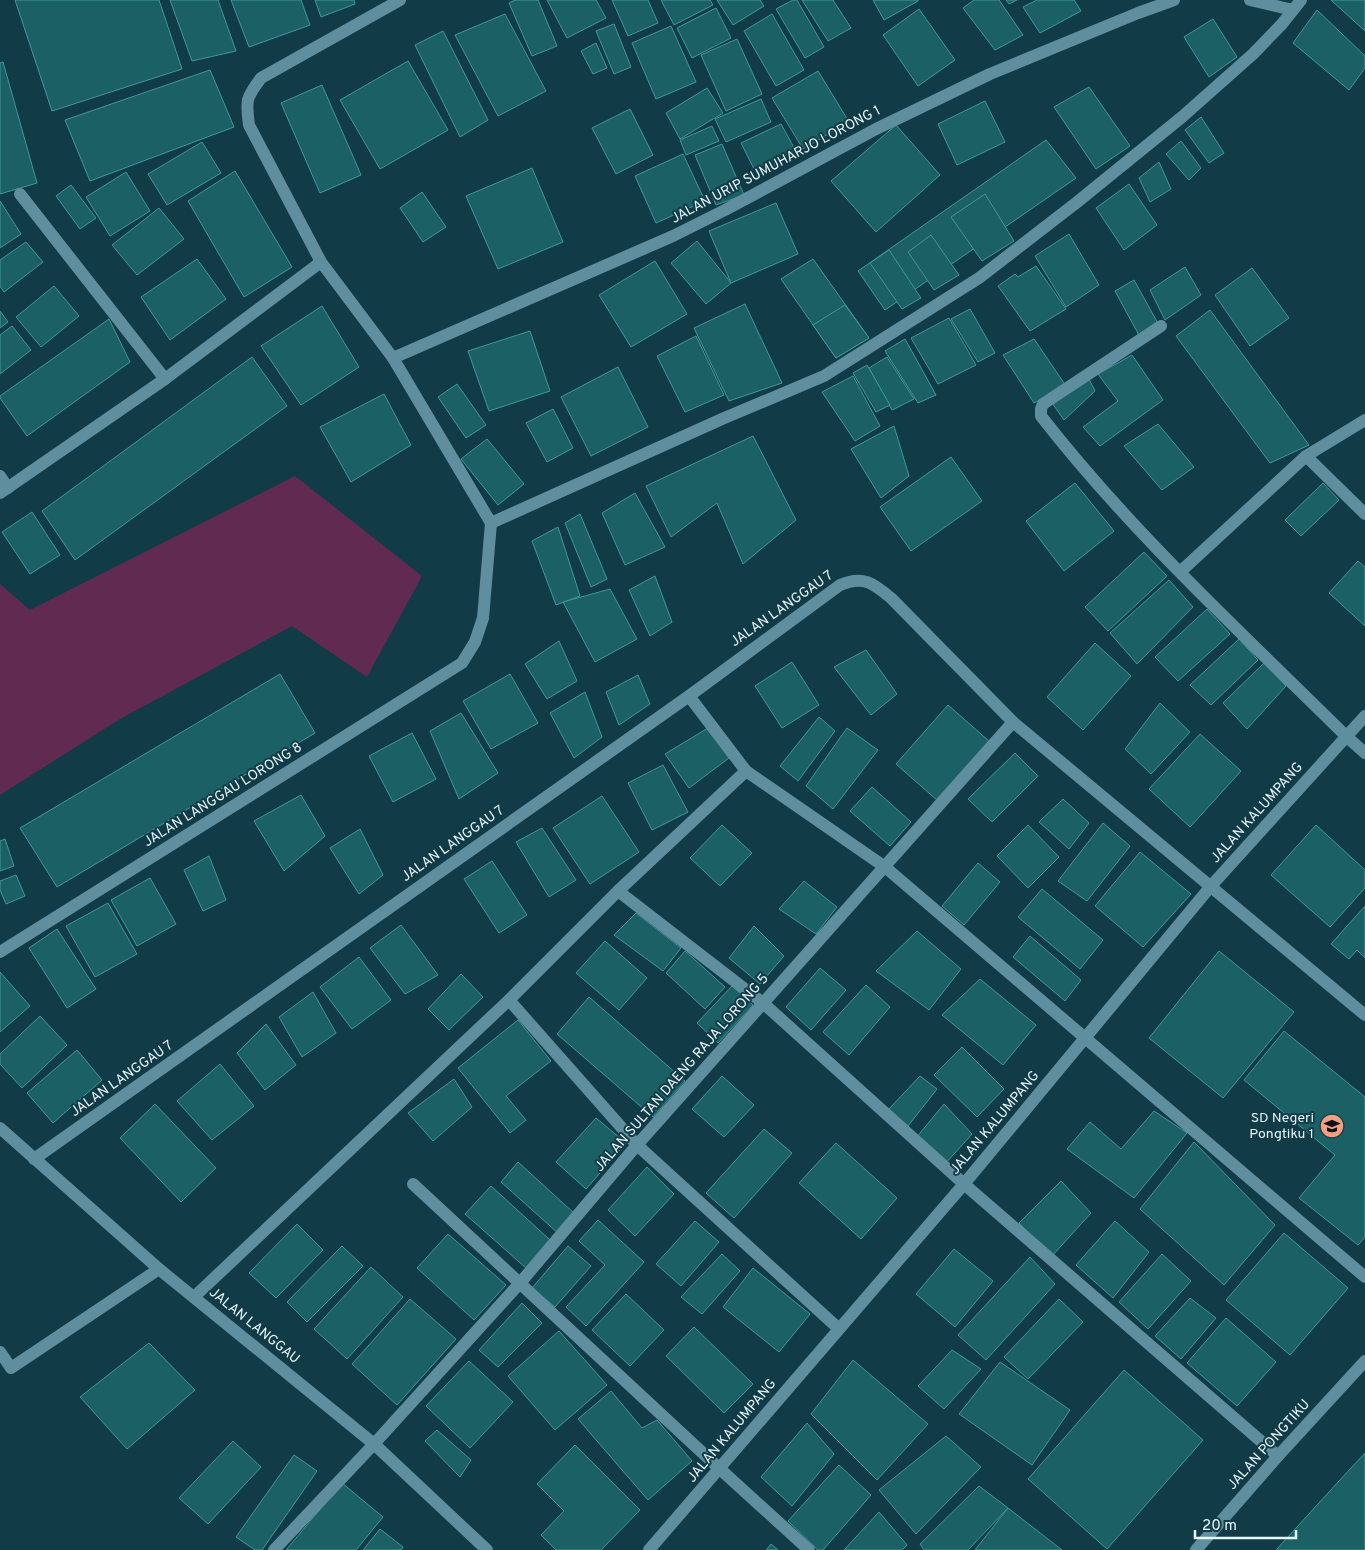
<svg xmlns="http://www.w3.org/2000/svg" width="1365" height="1550" viewBox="0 0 1365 1550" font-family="Overpass,sans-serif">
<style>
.green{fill:#612b51}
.building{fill:#1b6064;stroke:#40989c}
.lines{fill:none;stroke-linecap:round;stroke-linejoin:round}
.minor{stroke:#5f8f9e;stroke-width:12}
.labels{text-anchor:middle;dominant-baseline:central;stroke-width:4;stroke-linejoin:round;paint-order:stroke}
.street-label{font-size:14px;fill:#e8f7fb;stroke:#113b47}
.poi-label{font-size:14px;fill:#e8f7fb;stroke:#113b47;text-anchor:end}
</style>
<rect width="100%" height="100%" fill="#113b47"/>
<!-- green -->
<polygon class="green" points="295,476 422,576 367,677 292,626 120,719 0,795 0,584 30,610"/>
<!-- building -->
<g class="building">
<polygon points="15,0 159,0 182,69 52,111"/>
<polygon points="170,0 218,0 236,51 192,61"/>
<polygon points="231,0 301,0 310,25 249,47"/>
<polygon points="315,0 354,0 355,4 321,17"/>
<polygon points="515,0 538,0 557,46 532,56 509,3"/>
<polygon points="547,0 596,0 606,18 567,38"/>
<polygon points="612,0 648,0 658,23 628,36"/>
<polygon points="661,0 710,0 713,5 674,25"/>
<polygon points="717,0 760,0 764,6 733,25"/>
<polygon points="793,0 797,0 824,47 805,58 776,9"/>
<polygon points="802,0 833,0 851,28 828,41"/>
<polygon points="873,0 918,0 918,1 884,20"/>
<polygon points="974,0 999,0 1023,35 995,50 963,8"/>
<polygon points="1006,0 1017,0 1009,4"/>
<polygon points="1037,0 1074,0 1081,11 1040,33 1023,7"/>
<polygon points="1331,0 1365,0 1365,31"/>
<polygon points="716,8 731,38 692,58 677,28"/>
<polygon points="919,9 955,60 918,86 883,35"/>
<polygon points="1317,10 1365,56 1365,68 1349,90 1293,43"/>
<polygon points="505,14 546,91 498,116 455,35"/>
<polygon points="772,14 804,70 776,86 744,31"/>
<polygon points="1213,19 1237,57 1209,77 1184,37"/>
<polygon points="614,24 631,67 614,74 596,31"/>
<polygon points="671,26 696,82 656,99 632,43"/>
<polygon points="443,31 488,120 460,137 415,45"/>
<polygon points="737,39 762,94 726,111 701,55"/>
<polygon points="596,43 607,68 593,74 581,51"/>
<polygon points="408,61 448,130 380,169 340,100"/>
<polygon points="3,62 37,183 0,194 0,63"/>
<polygon points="210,70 234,127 90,181 65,120"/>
<polygon points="818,71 849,122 803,149 772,98"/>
<polygon points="322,85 361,175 320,193 281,103"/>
<polygon points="1089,87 1130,146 1096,169 1054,107"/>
<polygon points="707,88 723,113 680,139 666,113"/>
<polygon points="761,99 771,122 726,142 715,119"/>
<polygon points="985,101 1005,142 957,165 938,124"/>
<polygon points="630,109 653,155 616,174 592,128"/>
<polygon points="1201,117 1224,153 1209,163 1185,130"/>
<polygon points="781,124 797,153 757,175 741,143"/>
<polygon points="896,125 940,175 876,232 831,181"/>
<polygon points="712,126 719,141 686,155 680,140"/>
<polygon points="1046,140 1076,178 885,310 858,271"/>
<polygon points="1181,141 1201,168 1189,180 1166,154"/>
<polygon points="202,142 221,173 167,205 148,174"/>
<polygon points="722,144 744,195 716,205 695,155"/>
<polygon points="683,154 705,201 656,223 635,176"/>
<polygon points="1159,162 1171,189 1150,202 1139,178"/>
<polygon points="532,168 563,242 498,269 466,196"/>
<polygon points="235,171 292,267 244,297 188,201"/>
<polygon points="126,172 150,211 110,236 86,197"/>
<polygon points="1129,184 1157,225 1124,250 1096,208"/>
<polygon points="71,185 96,218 80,229 56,196"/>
<polygon points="422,192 446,227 423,242 400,208"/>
<polygon points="985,194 1014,241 982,261 951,217"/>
<polygon points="0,201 21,234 0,248"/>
<polygon points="776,203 798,254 731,283 709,231"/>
<polygon points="159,208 184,239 137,275 112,245"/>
<polygon points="1069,234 1099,285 1066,307 1035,256"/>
<polygon points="931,235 959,275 934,290 908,252"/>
<polygon points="697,241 731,283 706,304 671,263"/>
<polygon points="26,242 43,262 4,292 0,286 0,260"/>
<polygon points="889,250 921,298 902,309 870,263"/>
<polygon points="197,259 226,299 170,340 141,297"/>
<polygon points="813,259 869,338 836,358 781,279"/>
<polygon points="655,261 687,314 631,347 599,295"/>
<polygon points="1036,266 1066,309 1030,331 998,286 1015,274 1018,277"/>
<polygon points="1185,267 1201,295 1165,320 1150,290"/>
<polygon points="1252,268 1289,318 1250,346 1215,295"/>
<polygon points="1134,280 1160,327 1141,339 1115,291"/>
<polygon points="54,286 79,316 41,347 16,317"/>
<polygon points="745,304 782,383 729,401 694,328"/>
<polygon points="845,305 869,338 836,358 813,325"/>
<polygon points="322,306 359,367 301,405 261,346"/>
<polygon points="970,309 995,353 978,362 951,319"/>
<polygon points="1210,310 1309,445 1270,463 1176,336"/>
<polygon points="0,311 8,322 0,328"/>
<polygon points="949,318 976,365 938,384 911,338"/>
<polygon points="109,319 130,362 27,436 0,398 0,396"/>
<polygon points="12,326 31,350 0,374 0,335"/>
<polygon points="530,331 550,391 489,411 468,351"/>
<polygon points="696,336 724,395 685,412 657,356"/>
<polygon points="905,339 936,395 918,403 885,351"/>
<polygon points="1034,339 1066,386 1034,403 1003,355"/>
<polygon points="1132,355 1163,400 1100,446 1083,427 1118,401 1098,374"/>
<polygon points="252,357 287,406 75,560 42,511"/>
<polygon points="887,357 914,399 892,410 869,368"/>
<polygon points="867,365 890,405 876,412 853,373"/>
<polygon points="618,367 648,427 591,456 561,397"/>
<polygon points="1087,375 1095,391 1064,420 1050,400"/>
<polygon points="853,376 880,426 855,441 822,392"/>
<polygon points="457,384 486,425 466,438 438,397"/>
<polygon points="384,394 411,445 351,482 320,427"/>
<polygon points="553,409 573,448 547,462 526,423"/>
<polygon points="1158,424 1194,467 1162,490 1124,446"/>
<polygon points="894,426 909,476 881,498 851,449"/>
<polygon points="753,436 796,520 743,564 717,503 671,537 646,486"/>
<polygon points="487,439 524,484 498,505 461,459"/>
<polygon points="951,457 982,501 911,551 880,507"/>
<polygon points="1075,483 1114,531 1064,571 1026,521"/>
<polygon points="1323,483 1339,500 1301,536 1285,520"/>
<polygon points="635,493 665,547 625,565 602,513"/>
<polygon points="32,512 60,555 30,574 2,532"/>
<polygon points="580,514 607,579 591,587 565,523"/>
<polygon points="558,527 580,596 556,605 532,541"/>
<polygon points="1144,552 1167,576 1108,631 1085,607"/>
<polygon points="1358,561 1365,567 1365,626 1329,593"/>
<polygon points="655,576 672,622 650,636 629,590"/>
<polygon points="1169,580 1193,607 1137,664 1110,633"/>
<polygon points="610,589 637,639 595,662 563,602"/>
<polygon points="1207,609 1230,634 1178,681 1155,657"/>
<polygon points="1239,639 1258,660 1211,705 1190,685"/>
<polygon points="559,641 577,681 547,699 525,664"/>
<polygon points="1095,643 1131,676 1083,730 1047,697"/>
<polygon points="866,650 897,694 871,715 834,667"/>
<polygon points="792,662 819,705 782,728 755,686"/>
<polygon points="1264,663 1286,686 1247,729 1223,703"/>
<polygon points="280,674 315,733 57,887 20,828"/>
<polygon points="510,674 538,723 491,749 463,701"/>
<polygon points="638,675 650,704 619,725 606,692"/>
<polygon points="585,692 602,737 574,758 550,713"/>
<polygon points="1160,703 1190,732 1151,774 1125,749"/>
<polygon points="948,705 990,742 938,801 896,764"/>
<polygon points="461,713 498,773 459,799 430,731"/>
<polygon points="819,717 835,731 798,781 780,766"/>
<polygon points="708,728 729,758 689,788 665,754"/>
<polygon points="847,728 878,750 833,809 806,786"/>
<polygon points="412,733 436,779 393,802 369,756"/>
<polygon points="1200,734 1241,771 1190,827 1149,789"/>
<polygon points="1015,753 1038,776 992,822 968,799"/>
<polygon points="663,765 688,812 652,830 628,783"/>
<polygon points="872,787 911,822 890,846 850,811"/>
<polygon points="301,795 325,836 284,871 254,821"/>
<polygon points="602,796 639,852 590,884 553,828"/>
<polygon points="1063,799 1089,823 1069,849 1039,822"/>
<polygon points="1103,823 1130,846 1087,901 1058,881"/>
<polygon points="722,825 752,853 720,886 690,858"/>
<polygon points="1028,825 1059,857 1028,888 997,856"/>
<polygon points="1316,825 1365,870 1365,888 1330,927 1271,875"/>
<polygon points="542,828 576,880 549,897 516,842"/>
<polygon points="360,829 383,875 359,894 330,848"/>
<polygon points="5,839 14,866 0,871 0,841"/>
<polygon points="1140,852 1191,894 1143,947 1095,906"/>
<polygon points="209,856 226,900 203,911 184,870"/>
<polygon points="492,861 527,915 499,933 464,879"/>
<polygon points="978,863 1000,882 964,925 942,906"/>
<polygon points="16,875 25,896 6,904 0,890 0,881"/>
<polygon points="150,878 176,924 137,946 111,900"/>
<polygon points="804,881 837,907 816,934 779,909"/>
<polygon points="1042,889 1103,940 1080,969 1018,917"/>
<polygon points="108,903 137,954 95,977 66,926"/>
<polygon points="1365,906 1365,958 1357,950 1349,959 1331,944"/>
<polygon points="636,913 681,948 663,971 614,935"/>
<polygon points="401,925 438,975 405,994 370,948"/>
<polygon points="754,926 784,956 760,984 729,958"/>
<polygon points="57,929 96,989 67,1008 29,948"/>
<polygon points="917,931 961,969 929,1010 876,971"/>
<polygon points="1030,936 1081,980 1065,1001 1013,957"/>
<polygon points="605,941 647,978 619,1010 576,973"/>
<polygon points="685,951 725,987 705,1009 666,973"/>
<polygon points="1219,951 1294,1012 1223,1098 1149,1038"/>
<polygon points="359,957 391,1000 352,1029 320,987"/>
<polygon points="820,968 846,990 811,1030 786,1007"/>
<polygon points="0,972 30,1006 0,1032"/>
<polygon points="461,974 483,997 449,1030 428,1009"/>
<polygon points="980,979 1036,1025 1003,1065 942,1015"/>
<polygon points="866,985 890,1007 849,1055 823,1032"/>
<polygon points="732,986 753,1005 718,1043 697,1023"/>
<polygon points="313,992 336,1033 302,1057 279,1017"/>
<polygon points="589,997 685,1081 653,1117 557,1034"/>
<polygon points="40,1016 67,1045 22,1088 0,1064 0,1054"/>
<polygon points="518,1020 551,1061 506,1096 526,1120 510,1133 458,1068"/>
<polygon points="266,1024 296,1065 265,1090 237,1053"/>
<polygon points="1284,1031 1365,1097 1365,1237 1358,1245 1299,1198 1335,1155 1244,1080"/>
<polygon points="962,1047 1004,1089 977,1117 934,1075"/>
<polygon points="77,1050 102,1080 53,1123 27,1093"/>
<polygon points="220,1064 254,1106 212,1140 177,1101"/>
<polygon points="722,1076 754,1105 724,1137 692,1109"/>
<polygon points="920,1076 937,1089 908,1126 888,1110"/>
<polygon points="454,1079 472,1107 433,1141 408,1113"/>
<polygon points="155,1104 216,1168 181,1202 120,1138"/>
<polygon points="944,1104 972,1134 945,1164 916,1138"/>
<polygon points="1154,1111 1187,1133 1134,1198 1067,1149 1090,1122 1121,1149"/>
<polygon points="596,1118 626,1143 586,1189 556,1162"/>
<polygon points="764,1129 792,1153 734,1218 706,1193"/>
<polygon points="1194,1142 1275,1225 1224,1285 1140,1209"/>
<polygon points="836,1143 897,1198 861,1239 799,1183"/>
<polygon points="518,1162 576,1215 559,1234 501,1182"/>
<polygon points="647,1167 674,1194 635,1236 608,1210"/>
<polygon points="1061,1181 1091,1213 1052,1256 1019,1223"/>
<polygon points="491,1186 550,1240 526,1268 465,1214"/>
<polygon points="598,1220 644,1262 586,1326 566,1307 605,1265 579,1241"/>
<polygon points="695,1221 719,1242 681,1286 656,1264"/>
<polygon points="1115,1221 1149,1252 1113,1298 1076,1265"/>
<polygon points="297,1224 323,1250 276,1298 249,1273"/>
<polygon points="1284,1233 1348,1288 1290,1355 1226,1300"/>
<polygon points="448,1234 506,1285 474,1320 417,1268"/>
<polygon points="342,1246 363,1266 307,1322 287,1302"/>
<polygon points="568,1246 591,1266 555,1307 532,1288"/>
<polygon points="954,1249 993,1281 955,1327 916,1294"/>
<polygon points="722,1254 740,1271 702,1314 681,1297"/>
<polygon points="1162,1254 1191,1281 1148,1329 1119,1302"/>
<polygon points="1030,1257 1055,1284 986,1360 958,1335"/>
<polygon points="371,1267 403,1297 347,1359 314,1329"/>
<polygon points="753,1268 810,1314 779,1352 723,1307"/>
<polygon points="626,1294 664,1330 630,1366 592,1330"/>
<polygon points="1190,1298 1216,1318 1181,1359 1155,1336"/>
<polygon points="410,1299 456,1339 397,1405 352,1364"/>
<polygon points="1059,1299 1083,1322 1028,1379 1004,1357"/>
<polygon points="522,1303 542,1323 498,1367 479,1350"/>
<polygon points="1226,1318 1276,1362 1237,1406 1187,1363"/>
<polygon points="694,1327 753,1384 724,1413 666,1356"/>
<polygon points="559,1331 607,1385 555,1430 508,1376"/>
<polygon points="149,1343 195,1390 127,1449 80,1397"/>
<polygon points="952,1350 981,1369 944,1409 918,1386"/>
<polygon points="853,1360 928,1424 877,1480 811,1414"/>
<polygon points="469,1361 513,1402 470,1448 426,1406"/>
<polygon points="1000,1362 1070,1410 1032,1465 959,1414"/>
<polygon points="1124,1370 1203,1440 1107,1549 1028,1479"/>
<polygon points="611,1391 642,1428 657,1420 692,1461 648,1500 578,1419"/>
<polygon points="807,1423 834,1454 792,1506 761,1477"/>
<polygon points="437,1430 471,1460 460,1477 425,1441"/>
<polygon points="946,1436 981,1467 916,1534 879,1490"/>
<polygon points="233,1441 261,1467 208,1524 179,1498"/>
<polygon points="575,1445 640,1510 601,1550 556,1550 541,1535 564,1511 537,1484"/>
<polygon points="1365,1453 1365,1550 1276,1550 1339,1481"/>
<polygon points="294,1455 317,1471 262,1550 255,1550 236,1537"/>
<polygon points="839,1465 871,1495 823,1550 818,1550 788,1521"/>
<polygon points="342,1483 383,1517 356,1550 286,1550"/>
<polygon points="979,1486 1008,1508 968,1550 924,1550 920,1544"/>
<polygon points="1008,1508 1062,1550 975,1550"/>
<polygon points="879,1512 907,1545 902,1550 844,1550"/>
<polygon points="380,1529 403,1547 401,1550 363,1550"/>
<polygon points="771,1544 778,1550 766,1550"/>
</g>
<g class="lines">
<!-- minor -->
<g class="minor">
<polyline points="1250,0 1293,10"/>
<polyline points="20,194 165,379"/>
<path d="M 1161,326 L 1043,404 L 1041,409 L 1041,416 C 1132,533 1242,633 1347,737 L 1365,753"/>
<polyline points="393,358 673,236 725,210 876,129 990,74 1138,13 1174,0"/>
<polyline points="1306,456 1365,514"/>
<polyline points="0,476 8,488"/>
<polyline points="0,493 165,379 321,262"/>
<polyline points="491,523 722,419 824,376 979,278 1076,203 1182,117 1253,54 1282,24 1301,0"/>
<polyline points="1180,572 1306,456 1365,420"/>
<polyline points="689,696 746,771 885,867 1365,1277"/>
<polyline points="618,891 763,1003 964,1184 1278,1456"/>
<path d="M 0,952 L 462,663 L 475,642 L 483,618 L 491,523 L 393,358 L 321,262 L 249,125 C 246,101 245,99 261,78 L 400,0"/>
<polyline points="509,1000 637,1145 838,1328"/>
<polyline points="0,1128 159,1269 374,1444 487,1550"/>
<path d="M 34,1159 L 689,696 L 840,585 C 863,575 873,583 891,598 L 1013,722 L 1365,1015"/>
<polyline points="413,1184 720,1469 809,1550"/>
<polyline points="194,1297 509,1000 618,891 746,771"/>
<polyline points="0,1352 11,1368 159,1269"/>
<polyline points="274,1550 374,1444 520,1283 637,1145 1013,722"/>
<polyline points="649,1550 964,1184 1211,886 1365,716"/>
<polyline points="1196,1550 1278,1456 1365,1361"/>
</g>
</g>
<!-- icons -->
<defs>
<g id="school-disc" transform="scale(1.25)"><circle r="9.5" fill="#f39f82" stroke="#113b47"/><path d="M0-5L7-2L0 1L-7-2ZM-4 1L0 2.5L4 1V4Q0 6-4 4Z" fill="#111"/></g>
</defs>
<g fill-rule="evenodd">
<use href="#school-disc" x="1332" y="1126"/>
</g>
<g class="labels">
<!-- street labels -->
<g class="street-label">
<text transform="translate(776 165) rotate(-28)">JALAN URIP SUMUHARJO LORONG 1</text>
<text transform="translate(782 609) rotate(-35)">JALAN LANGGAU 7</text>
<text transform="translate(223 795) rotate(-32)">JALAN LANGGAU LORONG 8</text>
<text transform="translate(1257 813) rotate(-48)">JALAN KALUMPANG</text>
<text transform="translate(453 844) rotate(-35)">JALAN LANGGAU 7</text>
<text transform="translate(682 1073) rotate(-49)">JALAN SULTAN DAENG RAJA LORONG 5</text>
<text transform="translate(122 1079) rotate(-35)">JALAN LANGGAU 7</text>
<text transform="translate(995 1123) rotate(-50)">JALAN KALUMPANG</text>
<text transform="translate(254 1326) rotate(39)">JALAN LANGGAU</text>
<text transform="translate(732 1431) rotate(-50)">JALAN KALUMPANG</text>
<text transform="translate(1269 1445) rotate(-48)">JALAN PONGTIKU</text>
</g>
<!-- poi labels -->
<g class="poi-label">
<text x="1314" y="1118">SD Negeri<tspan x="1314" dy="16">Pongtiku 1</tspan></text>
</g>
</g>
<!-- scale -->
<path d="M1195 1530v8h101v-8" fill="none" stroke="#e8f7fb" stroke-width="2.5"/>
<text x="1202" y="1530" font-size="15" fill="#e8f7fb" stroke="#113b47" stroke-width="4" paint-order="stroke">20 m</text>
</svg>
